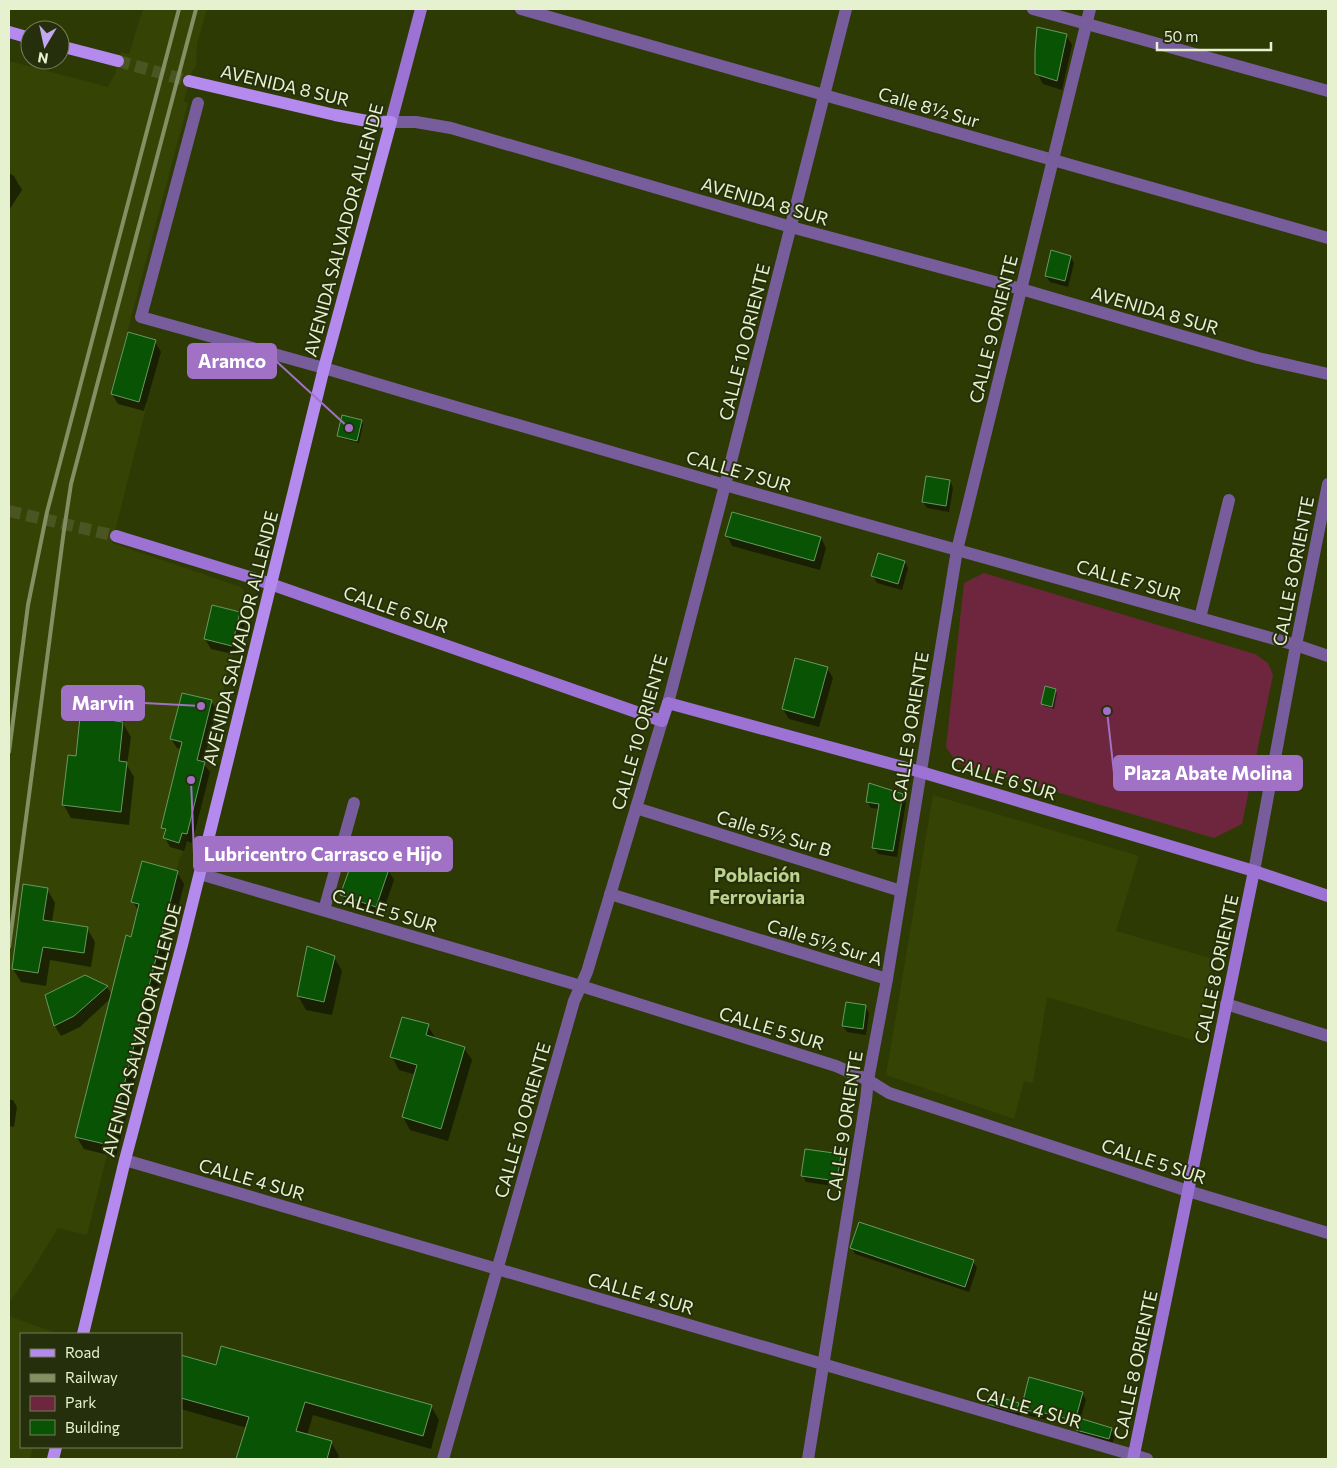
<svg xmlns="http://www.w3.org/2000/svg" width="1337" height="1468" viewBox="0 0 1337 1468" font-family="Commissioner,sans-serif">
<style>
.built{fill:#354305}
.green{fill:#6d263e}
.shadow{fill:#0007}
.building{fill:#095404;stroke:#689863}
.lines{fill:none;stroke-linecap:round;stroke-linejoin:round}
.secondary-tunnel{stroke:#4a5522;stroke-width:12;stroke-dasharray:12 6;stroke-linecap:butt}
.primary-tunnel{stroke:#4a5522;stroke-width:12;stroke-dasharray:12 6;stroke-linecap:butt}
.street{stroke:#775d9b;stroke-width:12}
.secondary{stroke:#9c72d5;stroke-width:12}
.primary{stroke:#b48aef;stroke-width:12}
.rail{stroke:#849063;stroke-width:4}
.labels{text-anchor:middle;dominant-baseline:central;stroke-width:4;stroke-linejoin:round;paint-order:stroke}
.street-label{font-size:18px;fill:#e6f1cf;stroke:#262f0b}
.neighbourhood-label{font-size:19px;font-weight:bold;fill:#bed38e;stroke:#262f0b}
.leader{fill:none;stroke:#a071c5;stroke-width:2}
.callout-dot{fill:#a071c5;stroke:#262f0b;stroke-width:2}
.callout{fill:#a071c5;stroke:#a071c5;stroke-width:2}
.callout-label{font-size:19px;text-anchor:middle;font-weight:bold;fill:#fff}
</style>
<rect width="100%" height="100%" fill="#2e3a04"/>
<!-- built -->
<g class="built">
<polygon points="143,9 207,9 197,44 196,66 192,71 184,101 188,103 111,393 147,404 112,543 241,587 247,596 182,856 180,856 177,870 178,871 87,1235 58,1228 31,1272 9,1303 9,61 108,87 115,74 121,52 129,54"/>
<polygon points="933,795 1139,856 1116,931 1213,959 1196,1041 1047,997 1033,1083 1024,1081 1014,1119 886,1075"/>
<polygon points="9,1316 59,1334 21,1334 21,1447 33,1447 30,1459 9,1459"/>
</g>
<!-- green -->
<polygon class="green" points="984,573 1255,654 1268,663 1273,675 1242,824 1214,838 957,763 946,747 964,583"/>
<!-- shadow -->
<g class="shadow">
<polygon points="1066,35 1072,45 1062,90 1043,84 1037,73"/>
<polygon points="9,173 14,176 22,190 9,210"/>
<polygon points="1071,257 1074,263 1068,287 1050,282 1046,276"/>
<polygon points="155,342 161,352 144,411 118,404 112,394"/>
<polygon points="362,421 363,424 359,443 340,438 338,435"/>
<polygon points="950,481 953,488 949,512 927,508 923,502"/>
<polygon points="727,535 821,538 826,548 820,570 732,546"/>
<polygon points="905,562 908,568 902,590 877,583 873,576"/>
<polygon points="239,613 245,623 237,655 211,649 205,639"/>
<polygon points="827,668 833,678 819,727 789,719 783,709"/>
<polygon points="1055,690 1057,693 1054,709 1044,706 1042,703"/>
<polygon points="117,698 125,712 124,725 131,737 127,765 134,777 129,825 71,818 63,804 90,720"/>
<polygon points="211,701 217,710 203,763 210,772 192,843 187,841 184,851 170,847 165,838 166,833 163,827 182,749 177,748 171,739"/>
<polygon points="902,795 906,802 897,857 878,854 874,848 880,809 871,808 867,801"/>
<polygon points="388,870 394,880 381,917 348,906 342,895"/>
<polygon points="177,872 184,884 116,1157 84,1149 76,1136 111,998 80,1027 61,1036 55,1026 46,995 85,976 107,987 112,995 132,938 138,911 133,901"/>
<polygon points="47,889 55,903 52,922 87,928 95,942 91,967 50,960 46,986 21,982 13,969"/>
<polygon points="334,957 342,971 332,1015 306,1010 298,996"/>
<polygon points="865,1006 869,1013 866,1035 847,1032 843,1026"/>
<polygon points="428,1026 436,1039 464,1048 472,1060 448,1141 410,1130 403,1117 416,1075 399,1070 392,1057"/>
<polygon points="9,1100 13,1100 17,1107 14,1127 9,1126"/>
<polygon points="840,1155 844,1162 840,1187 806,1182 803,1176"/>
<polygon points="852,1248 973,1261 977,1268 969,1292 855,1254"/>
<polygon points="181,1357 217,1367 431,1406 439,1420 431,1449 313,1415 307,1435 331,1442 339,1456 338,1459 238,1459 247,1428 181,1409"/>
<polygon points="1082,1393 1086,1400 1080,1420 1111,1429 1115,1435 1112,1445 1081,1436 1077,1430 1078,1427 1048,1419 1048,1420 1026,1415 1023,1409"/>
<polygon points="988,1403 1018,1404 1022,1410 1019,1418 992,1410"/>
</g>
<!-- building -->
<g class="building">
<polygon points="1037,27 1067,34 1057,81 1035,74 1035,51"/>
<polygon points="1051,250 1071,256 1065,281 1045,276"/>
<polygon points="128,332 156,340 139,402 111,394"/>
<polygon points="342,415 362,420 357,441 337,436"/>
<polygon points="926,476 950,480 946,506 922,502"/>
<polygon points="732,512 821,537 814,561 725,536"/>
<polygon points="878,553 905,561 898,584 871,576"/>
<polygon points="212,605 240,612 232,646 204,639"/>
<polygon points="795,658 828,667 814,718 782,709"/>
<polygon points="1045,686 1056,689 1052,707 1041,704"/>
<polygon points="182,693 212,700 197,760 205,762 187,834 182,833 179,843 163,838 166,829 161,828 182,742 170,739"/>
<polygon points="91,694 118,697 115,721 123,722 119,761 127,762 121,812 62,805 68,755 76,756 80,717 88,718"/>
<polygon points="869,783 903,794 893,851 872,848 879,804 866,802"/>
<polygon points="354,857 389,869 376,907 340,895"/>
<polygon points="142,861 178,871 109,1145 75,1137 126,935 131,937 139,904 131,902"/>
<polygon points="23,884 48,888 43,920 88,927 84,953 43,947 38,973 12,969"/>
<polygon points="307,946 335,956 324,1002 297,996"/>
<polygon points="85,975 108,986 74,1016 54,1026 45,995"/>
<polygon points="846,1002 866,1005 863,1029 842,1026"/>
<polygon points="402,1017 429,1024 426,1035 465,1047 441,1129 402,1117 417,1065 390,1057"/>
<polygon points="805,1149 841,1154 837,1181 801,1176"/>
<polygon points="859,1222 974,1260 965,1287 850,1248"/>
<polygon points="221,1346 432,1405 423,1436 305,1402 296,1431 332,1441 327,1459 236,1459 249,1417 181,1398 181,1355 216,1365"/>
<polygon points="1029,1377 1083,1392 1075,1421 1045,1413 1044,1414 1021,1409"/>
<polygon points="990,1394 1019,1403 1016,1412 987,1404"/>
<polygon points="1079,1418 1112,1428 1109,1439 1076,1430"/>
</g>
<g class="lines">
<!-- secondary-tunnel -->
<polyline class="secondary-tunnel" points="9,511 116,536"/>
<!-- primary-tunnel -->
<polyline class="primary-tunnel" points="118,61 189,81"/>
<!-- street -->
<g class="street">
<polyline points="521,9 1328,238"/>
<polyline points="1033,9 1328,91"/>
<polyline points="198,103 141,317 324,368 418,396 725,485 1296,645 1328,656"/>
<polyline points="391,122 416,122 451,128 791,227 1021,289 1258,358 1328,374"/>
<polyline points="1200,618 1229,500"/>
<polyline points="668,703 725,485 846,9"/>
<polyline points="636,808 901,891"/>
<polyline points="1254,871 1296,645 1328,484"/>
<polyline points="200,874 581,986 836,1066 868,1080 889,1093 1188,1191 1328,1233"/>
<polyline points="610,894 887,979"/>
<polyline points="324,910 354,803"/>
<polyline points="1226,1004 1328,1036"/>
<polyline points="125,1160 1147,1459"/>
<polyline points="443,1459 574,1001 587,972 662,721"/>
<polyline points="808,1459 866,1100 868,1080 887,979 957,550 1090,9"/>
</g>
<!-- secondary -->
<g class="secondary">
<polyline points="391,122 421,9"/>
<polyline points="116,536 259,580 662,721 668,703 921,772 1254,871 1328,896"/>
<polyline points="1133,1459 1254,871"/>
</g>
<!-- primary -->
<g class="primary">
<polyline points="9,32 30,38"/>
<polyline points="60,46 118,61"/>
<polyline points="83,1334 125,1160 182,945 228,759 324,368 391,122 367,121 335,115 189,81"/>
<polyline points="53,1459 56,1447"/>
</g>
<!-- rail -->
<g class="rail">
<polyline points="9,752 28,605 47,512 179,9"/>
<polyline points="9,947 64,530 71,484 196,9"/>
</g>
</g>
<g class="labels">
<!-- street labels -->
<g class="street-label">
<text transform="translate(285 85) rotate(13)">AVENIDA 8 SUR</text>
<text transform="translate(929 107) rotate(16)">Calle 8½ Sur</text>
<text transform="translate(765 201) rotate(16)">AVENIDA 8 SUR</text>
<text transform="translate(343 230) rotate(-75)">AVENIDA SALVADOR ALLENDE</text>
<text transform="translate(1155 310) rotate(16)">AVENIDA 8 SUR</text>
<text transform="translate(993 329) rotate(-76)">CALLE 9 ORIENTE</text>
<text transform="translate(744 342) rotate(-76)">CALLE 10 ORIENTE</text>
<text transform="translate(739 471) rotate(16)">CALLE 7 SUR</text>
<text transform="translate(1293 571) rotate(-79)">CALLE 8 ORIENTE</text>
<text transform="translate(1129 580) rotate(16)">CALLE 7 SUR</text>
<text transform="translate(396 609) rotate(19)">CALLE 6 SUR</text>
<text transform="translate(240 638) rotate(-76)">AVENIDA SALVADOR ALLENDE</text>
<text transform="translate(910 727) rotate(-81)">CALLE 9 ORIENTE</text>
<text transform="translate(639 732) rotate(-74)">CALLE 10 ORIENTE</text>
<text transform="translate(1004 778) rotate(17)">CALLE 6 SUR</text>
<text transform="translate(774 833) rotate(17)">Calle 5½ Sur B</text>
<text transform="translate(385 910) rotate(17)">CALLE 5 SUR</text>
<text transform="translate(825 942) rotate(17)">Calle 5½ Sur A</text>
<text transform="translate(1216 969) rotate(-78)">CALLE 8 ORIENTE</text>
<text transform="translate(772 1028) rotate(17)">CALLE 5 SUR</text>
<text transform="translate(141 1030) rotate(-75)">AVENIDA SALVADOR ALLENDE</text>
<text transform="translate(522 1120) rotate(-74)">CALLE 10 ORIENTE</text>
<text transform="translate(844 1126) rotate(-81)">CALLE 9 ORIENTE</text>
<text transform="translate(1154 1161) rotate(18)">CALLE 5 SUR</text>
<text transform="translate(252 1179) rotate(16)">CALLE 4 SUR</text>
<text transform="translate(641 1293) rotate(16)">CALLE 4 SUR</text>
<text transform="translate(1135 1365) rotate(-78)">CALLE 8 ORIENTE</text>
<text transform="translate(1029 1407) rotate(16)">CALLE 4 SUR</text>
</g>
<!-- neighbourhood labels -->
<g class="neighbourhood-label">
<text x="757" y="874">Población<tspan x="757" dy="22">Ferroviaria</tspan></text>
</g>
</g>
<!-- callouts -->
<path class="leader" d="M349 428L276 361M201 706L144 703M1107 711L1114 773M191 780L194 854"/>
<g class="callout-dot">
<circle cx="349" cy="428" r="5"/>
<circle cx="201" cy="706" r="5"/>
<circle cx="1107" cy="711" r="5"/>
<circle cx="191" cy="780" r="5"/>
</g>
<g class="callout">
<rect x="188" y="344" width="88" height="34" rx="5"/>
<rect x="62" y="686" width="82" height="34" rx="5"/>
<rect x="1114" y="756" width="188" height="34" rx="5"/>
<rect x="194" y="837" width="258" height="34" rx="5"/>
</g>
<g class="callout-label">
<text x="232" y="368">Aramco</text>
<text x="103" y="710">Marvin</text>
<text x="1208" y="780">Plaza Abate Molina</text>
<text x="323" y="861">Lubricentro Carrasco e Hijo</text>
</g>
<!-- border -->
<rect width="1337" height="1468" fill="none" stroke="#e6f1cf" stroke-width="20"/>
<!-- legend -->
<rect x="20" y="1333" width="162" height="115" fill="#262f0b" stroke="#737d59"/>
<rect x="30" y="1349" width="25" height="8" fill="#b48aef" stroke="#737d59"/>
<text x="65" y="1358" font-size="15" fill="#e6f1cf">Road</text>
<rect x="30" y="1374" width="25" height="8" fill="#849063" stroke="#737d59"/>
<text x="65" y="1383" font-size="15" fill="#e6f1cf">Railway</text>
<rect x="30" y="1396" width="25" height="15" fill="#6d263e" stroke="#737d59"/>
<text x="65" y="1408" font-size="15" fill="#e6f1cf">Park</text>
<rect x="30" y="1420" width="25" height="15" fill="#095404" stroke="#737d59"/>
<text x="65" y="1433" font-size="15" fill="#e6f1cf">Building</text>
<!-- north arrow -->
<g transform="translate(45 45) rotate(189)"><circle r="24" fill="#262f0b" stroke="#737d59"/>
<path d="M0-4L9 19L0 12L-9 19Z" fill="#c4a7f1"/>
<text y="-8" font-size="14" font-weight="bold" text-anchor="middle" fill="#e6f1cf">N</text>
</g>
<!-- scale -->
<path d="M1157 42v8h114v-8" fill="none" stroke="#e6f1cf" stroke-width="2.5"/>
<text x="1164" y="42" font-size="15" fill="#e6f1cf" stroke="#262f0b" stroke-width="4" paint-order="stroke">50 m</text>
</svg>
